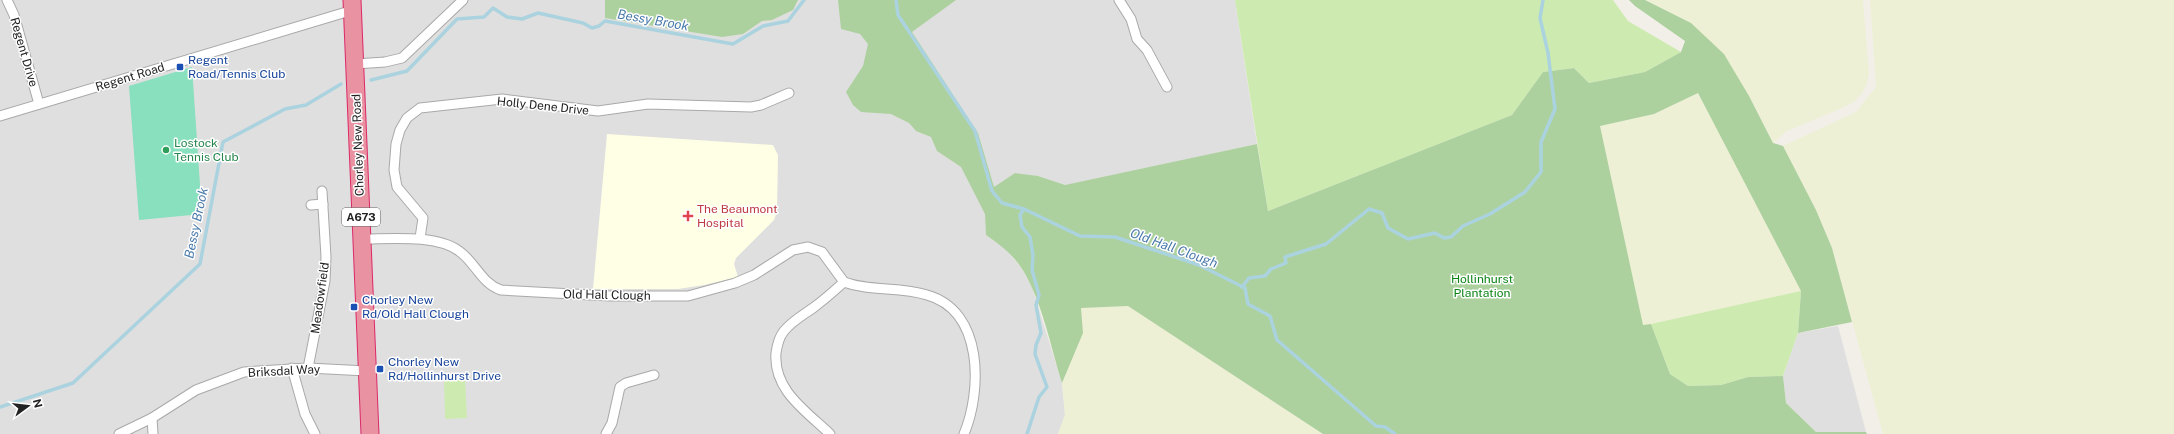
<svg xmlns="http://www.w3.org/2000/svg" width="2174" height="434" viewBox="0 0 2174 434" font-family="'Public Sans',sans-serif">
<style>
.residential{fill:#e0dfdf}
.education{fill:#ffffe5}
.farmland{fill:#eef0d5}
.grass{fill:#cdebb0}
.forest{fill:#add19e}
.pitch{fill:#88e0be}
.lines{fill:none;stroke-linecap:round;stroke-linejoin:round}
.stream{stroke:#aad3df;stroke-width:3.5}
.street-casing{stroke:#a9a9a9;stroke-width:11}
.highway-casing{stroke:#dc2a67;stroke-width:19}
.street{stroke:#fff;stroke-width:9}
.highway{stroke:#e892a2;stroke-width:17}
.transit-dot{fill:#1a4fb4;stroke:#fff;stroke-width:1.5}
.leisure-dot{fill:#2e9e5b;stroke:#fff;stroke-width:1.5}
.health-dot{fill:#e0444e;stroke:#fff;stroke-width:1.5}
.labels{text-anchor:middle;dominant-baseline:central;stroke-width:3;stroke-linejoin:round;paint-order:stroke}
.shield{fill:#fff;stroke:#646464;stroke-width:1}
.shield-label{font-size:11px;font-weight:bold;fill:#222}
.street-label{font-size:12px;fill:#222;stroke:#fff}
.transit-label{font-size:12px;fill:#164399;stroke:#fff;text-anchor:start}
.leisure-label{font-size:12px;fill:#27864d;stroke:#fff;text-anchor:start}
.health-label{font-size:12px;fill:#be3a42;stroke:#fff;text-anchor:start}
.park-label{font-size:12px;fill:#0c8416;stroke:#fff}
.water-label{font-size:13px;font-style:italic;fill:#4a7aab;stroke:#fff}
</style>
<rect width="100%" height="100%" fill="#f2efe9"/>
<!-- residential -->
<g class="residential">
<polygon points="0,0 1235,0 1257,144 1065,186 1038,176 986,235 1005,249 1020,266 1032,287 1062,383 1065,415 1058,434 0,434"/>
<polygon points="1838,326 1866,432 1816,432 1786,403 1783,376 1798,333"/>
</g>
<!-- education -->
<polygon class="education" points="607,134 773,145 778,155 777,211 774,220 736,258 734,264 738,277 704,285 678,289 593,289"/>
<!-- farmland -->
<g class="farmland">
<polygon points="1645,0 1863,0 1869,73 1867,84 1862,93 1855,101 1842,108 1787,131 1773,143 1749,96 1691,23"/>
<polygon points="1870,0 2174,0 2174,434 1883,434 1832,248 1816,210 1783,146 1856,112 1876,87"/>
<polygon points="1698,93 1801,291 1643,326 1600,126 1654,114"/>
<polygon points="1128,306 1323,434 1058,434 1065,415 1062,383 1083,333 1081,308"/>
</g>
<!-- grass -->
<g class="grass">
<polygon points="1235,0 1613,0 1628,21 1681,52 1645,72 1589,83 1574,68 1543,72 1512,115 1268,211"/>
<polygon points="1801,291 1798,333 1783,376 1748,377 1721,385 1688,386 1670,374 1651,324"/>
<polygon points="465,377 467,418 445,419 444,378"/>
</g>
<!-- forest -->
<g class="forest">
<polygon points="605,0 798,0 793,10 772,20 762,21 743,34 722,37 605,18"/>
<path d="M 838,0 L 956,0 L 912,32 L 978,133 L 994,187 L 1015,173 L 1038,176 L 1065,185 L 1257,144 L 1268,211 L 1512,115 L 1543,72 L 1574,68 L 1589,83 L 1645,72 L 1681,52 L 1685,41 L 1635,6 L 1629,0 L 1645,0 L 1691,23 L 1724,54 L 1749,96 L 1773,143 L 1783,146 L 1816,210 L 1832,248 L 1852,322 L 1798,333 L 1801,291 L 1698,93 L 1654,114 L 1600,126 L 1643,325 L 1651,324 L 1670,374 L 1688,386 L 1721,385 L 1748,377 L 1783,376 L 1786,403 L 1816,432 L 1866,432 L 1867,434 L 1323,434 L 1128,306 L 1081,308 L 1083,333 L 1062,383 C 1051,348 1041,296 1020,266 C 1011,253 999,244 986,235 L 985,214 L 961,167 L 937,151 L 931,137 L 916,131 L 909,123 L 891,114 L 861,112 L 853,105 L 846,92 L 863,66 L 868,44 L 860,34 L 841,29 Z"/>
</g>
<!-- pitch -->
<polygon class="pitch" points="192,67 202,214 139,220 129,86"/>
<g class="lines">
<!-- stream -->
<g class="stream">
<polyline points="896,0 898,15 975,131 992,191 1002,203 1024,209 1080,236 1115,237 1199,265 1245,288 1248,304 1270,316 1277,340 1376,426 1385,427 1395,434"/>
<polyline points="371,80 407,71 457,19 484,17 493,8 507,17 522,19 538,13 583,23 592,28 599,26 605,21 733,44 763,26 788,21 804,0"/>
<polyline points="1024,209 1020,215 1022,227 1030,237 1033,255 1032,270 1039,295 1036,305 1041,333 1036,345 1035,354 1047,387 1039,397 1027,434"/>
<polyline points="1242,287 1249,278 1265,276 1271,269 1286,263 1285,257 1326,244 1369,209 1382,213 1388,228 1408,239 1435,233 1444,238 1451,237 1463,226 1490,214 1525,192 1541,172 1541,142 1555,109 1548,53 1540,18 1543,0"/>
<polyline points="0,407 73,383 200,264 223,142 285,109 306,105 341,84"/>
</g>
<!-- street casing -->
<g class="street-casing">
<g id="street">
<polyline points="7,0 14,15 39,104"/>
<polyline points="1119,0 1131,19 1137,39 1147,50 1167,87"/>
<polyline points="355,64 385,62 402,58 463,0"/>
<polyline points="0,116 353,10"/>
<polyline points="311,205 323,204"/>
<polyline points="420,238 423,218 397,187 394,170 396,144 400,130 407,118 420,108 502,99 598,111 648,104 751,107 761,105 789,93"/>
<path d="M 362,239 C 389,239 436,234 459,251 C 475,262 481,283 501,290 L 610,296 L 688,296 L 735,283 L 754,275 L 793,250 L 808,247 L 822,252 L 844,282"/>
<polyline points="292,368 305,414 315,434"/>
<polyline points="308,368 325,281 326,257 322,191"/>
<polyline points="152,418 153,434"/>
<polyline points="119,434 152,418 196,390 244,372 308,368 367,371"/>
<polyline points="606,434 612,423 620,387 626,383 654,375"/>
<path d="M 830,434 C 806,411 773,390 776,353 C 777,346 779,337 784,331 C 792,321 803,315 813,308 C 824,300 834,291 844,282 C 871,292 900,286 927,295 C 984,311 982,391 964,434"/>
</g>
</g>
<!-- highway casing -->
<g class="highway-casing">
<polyline id="highway" points="352,0 370,434"/>
</g>
<!-- street -->
<use href="#street" class="street"/>
<!-- highway -->
<use href="#highway" class="highway"/>
</g>
<!-- markers -->
<g class="transit-dot">
<rect x="176" y="63" width="8" height="8" rx="2"/>
<rect x="350" y="303" width="8" height="8" rx="2"/>
<rect x="376" y="365" width="8" height="8" rx="2"/>
</g>
<circle class="leisure-dot" cx="166" cy="150" r="4"/>
<path class="health-dot" d="M686 210h4v4h4v4h-4v4h-4v-4h-4v-4h4z"/>
<g class="labels">
<!-- shield labels -->
<rect class="shield" x="342" y="208" width="38" height="18" rx="3"/>
<g class="shield-label">
<text x="361" y="217">A673</text>
</g>
<!-- street labels -->
<g class="street-label">
<text transform="translate(24 52) rotate(74)">Regent Drive</text>
<text transform="translate(130 77) rotate(-17)">Regent Road</text>
<text transform="translate(543 106) rotate(6)">Holly Dene Drive</text>
<text transform="translate(358 145) rotate(-92)">Chorley New Road</text>
<text transform="translate(607 295) rotate(1)">Old Hall Clough</text>
<text transform="translate(320 298) rotate(-82)">Meadowfield</text>
<text transform="translate(284 371) rotate(-3)">Briksdal Way</text>
</g>
<!-- transit labels -->
<g class="transit-label">
<text x="188" y="60">Regent<tspan x="188" dy="14">Road/Tennis Club</tspan></text>
<text x="362" y="300">Chorley New<tspan x="362" dy="14">Rd/Old Hall Clough</tspan></text>
<text x="388" y="362">Chorley New<tspan x="388" dy="14">Rd/Hollinhurst Drive</tspan></text>
</g>
<!-- leisure labels -->
<g class="leisure-label">
<text x="174" y="143">Lostock<tspan x="174" dy="14">Tennis Club</tspan></text>
</g>
<!-- health labels -->
<g class="health-label">
<text x="697" y="209">The Beaumont<tspan x="697" dy="14">Hospital</tspan></text>
</g>
<!-- park labels -->
<g class="park-label">
<text x="1482" y="279">Hollinhurst<tspan x="1482" dy="14">Plantation</tspan></text>
</g>
<!-- water labels -->
<g class="water-label">
<text transform="translate(653 20) rotate(10)">Bessy Brook</text>
<text transform="translate(196 223) rotate(-78)">Bessy Brook</text>
<text transform="translate(1174 248) rotate(20)">Old Hall Clough</text>
</g>
</g>
<!-- north arrow -->
<g transform="translate(28 406) rotate(75)" stroke="#ffffff" stroke-width="3" paint-order="stroke">
<path d="M0-3L7 15L0 10L-7 15Z" fill="#222222"/>
<text y="-6" font-size="11" font-weight="bold" text-anchor="middle" fill="#222222">N</text>
</g>
</svg>
